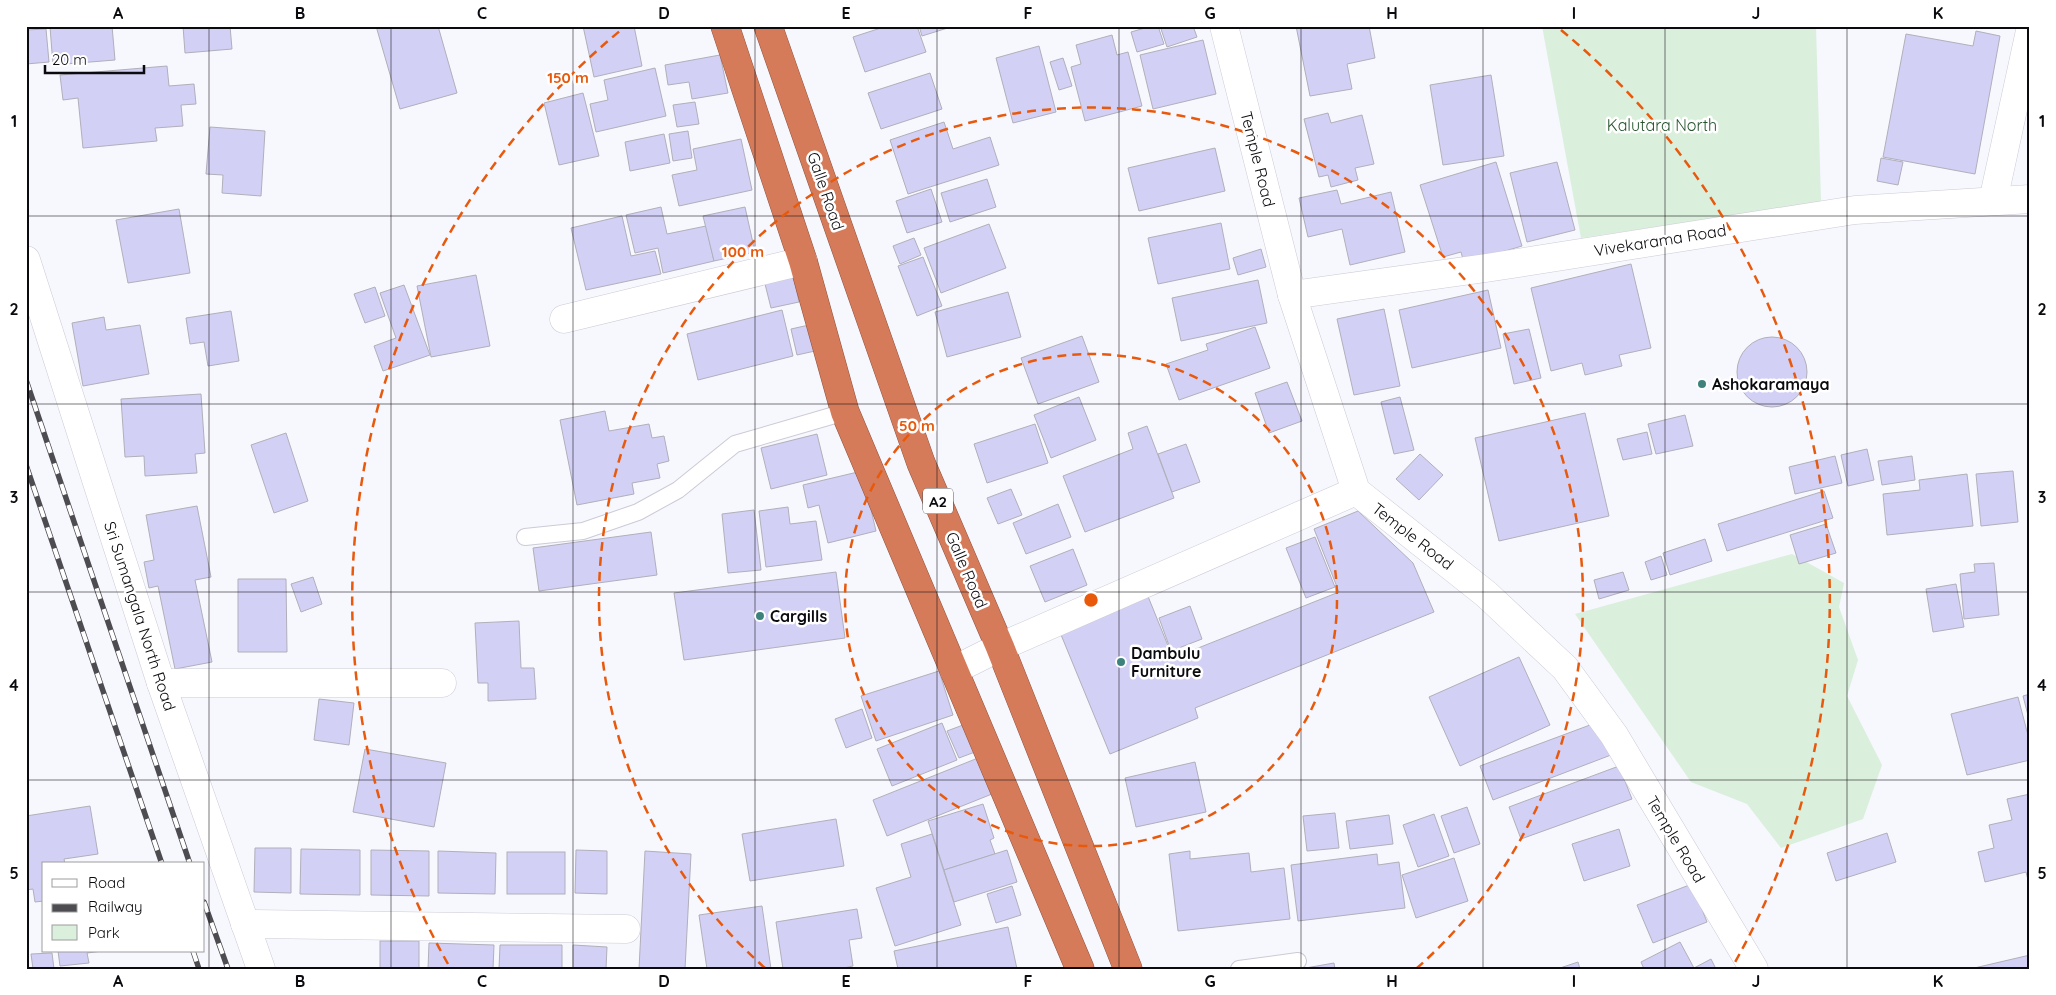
<svg xmlns="http://www.w3.org/2000/svg" width="2056" height="995" viewBox="0 0 2056 995" font-family="Quicksand,sans-serif">
<style>
.green{fill:#daefdc}
.building{fill:#d3d0f6;stroke:#b0afba}
.lines{fill:none;stroke-linecap:round;stroke-linejoin:round}
.lane-casing{stroke:#cccbd6;stroke-width:18}
.street-casing{stroke:#cccbd6;stroke-width:29}
.highway-casing{stroke:#8e5440;stroke-width:29}
.lane{stroke:#fff;stroke-width:16}
.street{stroke:#fff;stroke-width:28}
.highway{stroke:#d57b5a;stroke-width:28}
.rail-casing{stroke:#4c4c51;stroke-width:5.5}
.rail{stroke:#fff;stroke-width:4;stroke-dasharray:11;stroke-linecap:butt}
.grid{fill:none;stroke:#0b0b0f;stroke-width:1;stroke-opacity:0.55}
.ring{fill:none;stroke:#e8590c;stroke-width:2.5;stroke-dasharray:9 6}
.poi-dot{fill:#3d837c;stroke:#fff;stroke-width:2}
.labels{text-anchor:middle;dominant-baseline:central;stroke-width:5;stroke-linejoin:round;paint-order:stroke}
.shield{fill:#fff;stroke:#545457;stroke-width:1}
.shield-label{font-size:15px;font-weight:bold;fill:#0b0b0f}
.park-label{font-size:16px;fill:#24532c;stroke:#fff}
.street-label{font-size:16px;fill:#0b0b0f;stroke:#fff}
.poi-label{font-size:16px;font-weight:bold;fill:#0b0b0f;stroke:#fff;text-anchor:start}
.centre{fill:#e8590c;stroke:#fff;stroke-width:2.5}
.ring-label{font-size:15px;text-anchor:middle;font-weight:bold;fill:#e8590c;stroke:#fff;stroke-width:5;stroke-linejoin:round;paint-order:stroke}
.neatline{fill:none;stroke:#0b0b0f;stroke-width:2}
.grid-label{font-size:16px;text-anchor:middle;font-weight:bold;fill:#0b0b0f}
</style>
<rect width="100%" height="100%" fill="#f7f7fe"/>
<!-- green -->
<g class="green">
<polygon points="1542,26 1816,26 1821,202 1581,238"/>
<polygon points="1792,554 1844,583 1839,607 1858,660 1847,696 1882,765 1863,819 1781,848 1747,804 1691,782 1575,614"/>
</g>
<!-- building -->
<g class="building">
<polygon points="112,26 115,60 53,65 50,27"/>
<polygon points="183,26 230,26 232,49 185,53"/>
<polygon points="376,26 438,26 457,93 400,109"/>
<polygon points="583,26 634,26 642,66 594,77"/>
<polygon points="887,26 917,26 926,52 865,72 853,37"/>
<polygon points="919,26 954,26 922,36"/>
<polygon points="1152,26 1158,26 1164,44 1137,52 1131,32"/>
<polygon points="1160,26 1193,26 1197,37 1167,47"/>
<polygon points="1296,26 1369,26 1375,58 1347,64 1352,89 1310,96"/>
<polygon points="46,29 49,62 26,64 26,30"/>
<polygon points="1976,31 2000,36 1975,174 1883,157 1906,34 1973,46"/>
<polygon points="1112,35 1117,55 1128,52 1142,106 1085,121 1071,67 1081,64 1076,45"/>
<polygon points="1203,40 1216,94 1153,109 1140,55"/>
<polygon points="1039,46 1056,112 1013,123 996,58"/>
<polygon points="720,55 728,93 692,99 689,82 668,85 665,65"/>
<polygon points="1063,58 1072,86 1059,90 1050,62"/>
<polygon points="167,66 169,86 194,84 196,104 181,105 183,126 155,128 157,141 83,148 78,98 63,100 60,75"/>
<polygon points="655,68 666,116 596,132 590,104 608,100 604,80"/>
<polygon points="930,73 942,109 881,129 868,93"/>
<polygon points="1491,75 1504,156 1443,165 1430,85"/>
<polygon points="583,93 599,156 559,165 544,103"/>
<polygon points="695,102 699,124 677,127 673,105"/>
<polygon points="1328,113 1331,123 1362,115 1374,164 1355,168 1358,180 1331,187 1328,175 1319,177 1304,119"/>
<polygon points="944,122 953,149 990,137 999,165 908,194 890,140"/>
<polygon points="210,127 265,131 261,196 222,193 223,175 206,174"/>
<polygon points="688,131 692,158 673,161 669,134"/>
<polygon points="664,134 670,163 630,171 625,142"/>
<polygon points="741,139 752,190 679,206 672,175 697,170 693,149"/>
<polygon points="1215,148 1225,191 1139,211 1128,168"/>
<polygon points="1881,158 1903,162 1898,185 1877,181"/>
<polygon points="1496,162 1522,246 1464,263 1461,252 1443,257 1420,185"/>
<polygon points="1557,162 1575,230 1527,242 1510,173"/>
<polygon points="987,179 996,207 950,222 941,193"/>
<polygon points="931,189 942,222 907,233 896,201"/>
<polygon points="1337,190 1341,204 1391,192 1405,252 1350,265 1342,229 1308,237 1299,198"/>
<polygon points="661,207 667,234 706,226 714,261 663,273 658,248 635,253 626,215"/>
<polygon points="745,207 755,252 714,261 703,216"/>
<polygon points="179,209 190,273 128,283 116,220"/>
<polygon points="622,216 631,256 655,251 661,274 586,290 571,228"/>
<polygon points="1221,223 1230,269 1158,284 1148,238"/>
<polygon points="989,224 1006,268 941,293 924,248"/>
<polygon points="914,238 921,255 900,264 893,246"/>
<polygon points="1261,249 1266,267 1238,275 1233,258"/>
<polygon points="923,257 942,306 917,316 898,266"/>
<polygon points="1631,264 1651,348 1619,355 1622,366 1585,375 1582,363 1551,371 1531,288"/>
<polygon points="793,274 799,302 771,308 764,280"/>
<polygon points="476,275 490,346 431,357 417,286"/>
<polygon points="1258,280 1267,323 1181,341 1172,298"/>
<polygon points="404,285 430,355 383,371 374,346 396,338 380,293"/>
<polygon points="375,287 385,316 365,323 354,294"/>
<polygon points="1488,290 1501,348 1412,368 1399,310"/>
<polygon points="1008,292 1021,337 947,357 935,312"/>
<polygon points="1384,309 1400,386 1354,395 1337,319"/>
<polygon points="782,310 793,356 698,380 687,334"/>
<polygon points="231,311 239,361 208,366 204,342 190,344 186,318"/>
<polygon points="104,317 106,330 140,325 149,374 83,386 72,323"/>
<polygon points="809,325 815,351 797,355 791,329"/>
<polygon points="1255,327 1270,368 1179,400 1166,364 1208,350 1206,344"/>
<polygon points="1529,329 1541,378 1514,384 1503,334"/>
<polygon points="1082,336 1099,382 1038,404 1021,358"/>
<circle cx="1772" cy="372" r="35"/>
<polygon points="1287,382 1302,421 1269,433 1255,393"/>
<polygon points="201,394 205,453 195,454 197,473 145,476 144,456 125,457 121,399"/>
<polygon points="1079,397 1096,440 1051,458 1034,415"/>
<polygon points="1400,397 1414,450 1394,454 1381,402"/>
<polygon points="605,411 609,431 649,424 652,438 664,436 669,461 657,464 660,478 632,483 634,494 577,505 560,420"/>
<polygon points="1585,413 1609,516 1499,541 1475,438"/>
<polygon points="1685,415 1693,446 1656,454 1648,424"/>
<polygon points="1035,424 1048,463 987,483 974,444"/>
<polygon points="1147,426 1174,498 1085,532 1063,476 1133,449 1128,433"/>
<polygon points="1647,432 1652,454 1623,460 1617,439"/>
<polygon points="286,433 308,501 274,513 251,445"/>
<polygon points="817,434 827,475 771,489 761,448"/>
<polygon points="1186,444 1200,482 1172,492 1158,454"/>
<polygon points="1867,449 1874,480 1848,486 1841,455"/>
<polygon points="1420,454 1443,475 1419,500 1396,479"/>
<polygon points="1835,456 1842,483 1795,494 1789,467"/>
<polygon points="1912,456 1915,480 1882,485 1878,461"/>
<polygon points="862,471 876,531 828,543 819,505 808,508 803,485"/>
<polygon points="2013,471 2018,522 1981,526 1976,474"/>
<polygon points="1967,474 1973,526 1887,535 1883,494 1920,490 1919,480"/>
<polygon points="1011,489 1022,515 998,524 987,498"/>
<polygon points="1824,491 1833,518 1727,551 1718,524"/>
<polygon points="1058,504 1071,537 1026,554 1013,523"/>
<polygon points="197,506 211,577 195,580 212,662 175,669 158,586 149,588 144,562 154,560 146,515"/>
<polygon points="788,507 790,524 816,521 822,560 766,567 759,511"/>
<polygon points="754,510 761,570 728,573 722,514"/>
<polygon points="1358,511 1413,563 1434,612 1195,708 1198,718 1110,754 1057,625 1145,589 1173,658 1339,592 1314,529"/>
<polygon points="1826,524 1836,553 1799,564 1790,535"/>
<polygon points="651,532 657,575 539,591 533,548"/>
<polygon points="1315,537 1335,587 1306,598 1286,548"/>
<polygon points="1705,539 1712,561 1670,575 1663,553"/>
<polygon points="1073,549 1087,585 1045,602 1030,566"/>
<polygon points="1661,556 1667,575 1651,580 1645,562"/>
<polygon points="1994,563 1999,615 1964,619 1960,574 1975,572 1974,564"/>
<polygon points="836,572 845,638 684,660 674,593"/>
<polygon points="1623,572 1629,590 1599,599 1594,580"/>
<polygon points="313,577 322,604 301,612 291,584"/>
<polygon points="238,579 286,579 287,652 238,652"/>
<polygon points="1956,584 1964,627 1933,632 1926,589"/>
<polygon points="1190,606 1202,639 1171,651 1159,618"/>
<polygon points="519,621 521,668 534,668 536,699 488,701 488,683 478,683 475,623"/>
<polygon points="1519,657 1550,725 1460,766 1429,697"/>
<polygon points="939,671 953,715 876,741 861,696"/>
<polygon points="2030,694 2030,723 2023,696"/>
<polygon points="2018,697 2030,743 2030,760 1967,775 1951,714"/>
<polygon points="319,699 354,703 349,745 314,740"/>
<polygon points="862,709 872,738 846,748 835,719"/>
<polygon points="1598,722 1611,755 1493,800 1480,766"/>
<polygon points="942,723 957,760 892,786 877,749"/>
<polygon points="963,725 975,752 959,758 947,731"/>
<polygon points="365,749 446,763 434,827 353,812"/>
<polygon points="978,758 992,794 887,836 873,800"/>
<polygon points="1195,762 1206,812 1136,827 1125,778"/>
<polygon points="1619,766 1632,799 1521,839 1509,807"/>
<polygon points="2030,794 2030,888 2026,872 1985,882 1978,852 1994,848 1989,825 2012,820 2007,799"/>
<polygon points="983,804 994,838 990,840 995,854 944,870 928,821"/>
<polygon points="90,806 98,854 64,859 65,864 44,864 44,901 35,902 33,889 26,890 26,816"/>
<polygon points="1467,807 1480,844 1454,853 1441,816"/>
<polygon points="1335,813 1339,848 1307,851 1303,816"/>
<polygon points="1434,814 1449,856 1418,867 1403,825"/>
<polygon points="1389,815 1393,844 1350,849 1346,821"/>
<polygon points="836,819 844,866 750,881 742,834"/>
<polygon points="1619,829 1630,866 1584,881 1572,844"/>
<polygon points="1887,833 1896,862 1836,881 1827,853"/>
<polygon points="932,834 961,925 895,946 876,888 911,877 901,844"/>
<polygon points="255,848 291,848 291,893 254,892"/>
<polygon points="301,849 360,850 360,895 300,894"/>
<polygon points="371,850 429,851 429,896 371,895"/>
<polygon points="576,850 607,851 607,894 575,893"/>
<polygon points="1007,850 1017,882 954,902 944,870"/>
<polygon points="438,851 496,853 495,894 438,893"/>
<polygon points="645,851 691,854 685,969 639,969"/>
<polygon points="1190,851 1190,859 1249,853 1251,872 1284,868 1290,919 1178,931 1169,854"/>
<rect x="507" y="852" width="58" height="42"/>
<polygon points="1377,854 1378,865 1399,862 1405,908 1298,921 1291,865"/>
<polygon points="1454,858 1468,901 1416,918 1402,875"/>
<polygon points="1692,884 1707,922 1653,943 1637,905"/>
<polygon points="1012,886 1021,915 996,923 987,894"/>
<polygon points="762,906 771,969 707,969 699,915"/>
<polygon points="857,909 862,938 849,940 853,966 839,969 783,969 776,922"/>
<polygon points="1008,927 1017,969 898,969 894,951"/>
<rect x="380" y="941" width="39" height="28"/>
<polygon points="1680,942 1694,968 1711,959 1716,969 1644,969 1641,962"/>
<polygon points="429,943 494,945 493,969 428,969"/>
<polygon points="500,945 562,945 562,969 499,969"/>
<polygon points="573,945 607,947 606,969 573,969"/>
<polygon points="58,951 102,951 87,953 89,963 60,966"/>
<polygon points="52,953 54,969 33,969 31,954"/>
<polygon points="2030,955 2030,969 1970,969"/>
<polygon points="1578,962 1580,969 1557,969"/>
<polygon points="1334,963 1335,969 1300,969"/>
</g>
<g class="lines">
<!-- lane casing -->
<g class="lane-casing">
<g id="lane">
<polyline points="525,537 583,531 638,512 678,490 735,444 845,412"/>
<polyline points="1239,969 1298,961"/>
</g>
</g>
<!-- street casing -->
<g class="street-casing">
<g id="street">
<polyline points="1224,26 1292,295 1356,491 1486,594 1565,668 1614,735 1754,969"/>
<polyline points="1993,201 2030,31"/>
<polyline points="26,260 161,683 261,969"/>
<polyline points="1292,295 1486,268 1855,210 2030,199"/>
<polyline points="564,319 803,261"/>
<polyline points="954,670 1000,647 1356,491"/>
<polyline points="161,683 442,683"/>
<polyline points="245,924 626,929"/>
</g>
</g>
<!-- highway casing -->
<g class="highway-casing">
<g id="highway">
<polyline points="725,26 803,261 845,412 1080,969"/>
<polyline points="768,26 921,463 1000,647 1128,969"/>
</g>
</g>
<!-- lane -->
<use href="#lane" class="lane"/>
<!-- street -->
<use href="#street" class="street"/>
<!-- highway -->
<use href="#highway" class="highway"/>
<!-- rail casing -->
<g class="rail-casing">
<g id="rail">
<polyline points="26,380 190,864"/>
<polyline points="26,465 162,864"/>
<polyline points="204,902 228,969"/>
<polyline points="193,951 199,969"/>
</g>
</g>
<!-- rail -->
<use href="#rail" class="rail"/>
</g>
<!-- grid -->
<path class="grid" d="M 209,26 L 209,969M 391,26 L 391,969M 573,26 L 573,969M 755,26 L 755,969M 937,26 L 937,969M 1119,26 L 1119,969M 1301,26 L 1301,969M 1483,26 L 1483,969M 1665,26 L 1665,969M 1847,26 L 1847,969M 26,216 L 2030,216M 26,404 L 2030,404M 26,592 L 2030,592M 26,780 L 2030,780"/>
<!-- distance rings -->
<g class="ring">
<circle cx="1091" cy="600" r="246"/>
<path d="M765 968A492 492 0 1 1 1417 968"/>
<path d="M448 964A739 739 0 0 1 621 30M1561 30A739 739 0 0 1 1734 964"/>
</g>
<!-- markers -->
<g class="poi-dot">
<circle cx="1702" cy="384" r="5"/>
<circle cx="760" cy="616" r="5"/>
<circle cx="1121" cy="662" r="5"/>
</g>
<g class="labels">
<!-- shield labels -->
<rect class="shield" x="923" y="488.5" width="30" height="25" rx="4"/>
<g class="shield-label">
<text x="938" y="501">A2</text>
</g>
<!-- park labels -->
<g class="park-label">
<text x="1662" y="125">Kalutara North</text>
</g>
<!-- street labels -->
<g class="street-label">
<text transform="translate(1258 159) rotate(76)">Temple Road</text>
<text transform="translate(826 191) rotate(71)">Galle Road</text>
<text transform="translate(1660 240) rotate(-9)">Vivekarama Road</text>
<text transform="translate(1413 536) rotate(38)">Temple Road</text>
<text transform="translate(967 570) rotate(67)">Galle Road</text>
<text transform="translate(140 616) rotate(72)">Sri Sumangala North Road</text>
<text transform="translate(1676 839) rotate(59)">Temple Road</text>
</g>
<!-- poi labels -->
<g class="poi-label">
<text x="1712" y="384">Ashokaramaya</text>
<text x="770" y="616">Cargills</text>
<text x="1131" y="653">Dambulu<tspan x="1131" dy="18">Furniture</tspan></text>
</g>
</g>
<circle cx="1091" cy="600" r="8" class="centre"/>
<g class="ring-label">
<text x="568" y="83">150 m</text>
<text x="743" y="257">100 m</text>
<text x="917" y="431">50 m</text>
</g>
<!-- border -->
<rect width="2056" height="995" fill="none" stroke="#ffffff" stroke-width="55"/>
<!-- legend -->
<rect x="42" y="862" width="162" height="90" fill="#ffffff" stroke="#9d9d9f"/>
<rect x="52" y="879" width="25" height="8" fill="#ffffff" stroke="#9d9d9f"/>
<text x="88" y="888" font-size="15" fill="#0b0b0f">Road</text>
<rect x="52" y="904" width="25" height="8" fill="#4c4c51" stroke="#9d9d9f"/>
<text x="88" y="912" font-size="15" fill="#0b0b0f">Railway</text>
<rect x="52" y="925" width="25" height="15" fill="#daefdc" stroke="#9d9d9f"/>
<text x="88" y="938" font-size="15" fill="#0b0b0f">Park</text>
<!-- scale -->
<path d="M45 65v8h99v-8" fill="none" stroke="#0b0b0f" stroke-width="2.5"/>
<text x="52" y="65" font-size="15" fill="#0b0b0f" stroke="#ffffff" stroke-width="4" paint-order="stroke">20 m</text>
<rect x="28" y="28" width="2000" height="940" class="neatline"/>
<g class="grid-label">
<text x="118" y="19">A</text>
<text x="300" y="19">B</text>
<text x="482" y="19">C</text>
<text x="664" y="19">D</text>
<text x="846" y="19">E</text>
<text x="1028" y="19">F</text>
<text x="1210" y="19">G</text>
<text x="1392" y="19">H</text>
<text x="1574" y="19">I</text>
<text x="1756" y="19">J</text>
<text x="1938" y="19">K</text>
<text x="14" y="127">1</text>
<text x="2042" y="127">1</text>
<text x="14" y="315">2</text>
<text x="2042" y="315">2</text>
<text x="14" y="503">3</text>
<text x="2042" y="503">3</text>
<text x="14" y="691">4</text>
<text x="2042" y="691">4</text>
<text x="14" y="879">5</text>
<text x="2042" y="879">5</text>
<text x="118" y="987">A</text>
<text x="300" y="987">B</text>
<text x="482" y="987">C</text>
<text x="664" y="987">D</text>
<text x="846" y="987">E</text>
<text x="1028" y="987">F</text>
<text x="1210" y="987">G</text>
<text x="1392" y="987">H</text>
<text x="1574" y="987">I</text>
<text x="1756" y="987">J</text>
<text x="1938" y="987">K</text>
</g>
</svg>
